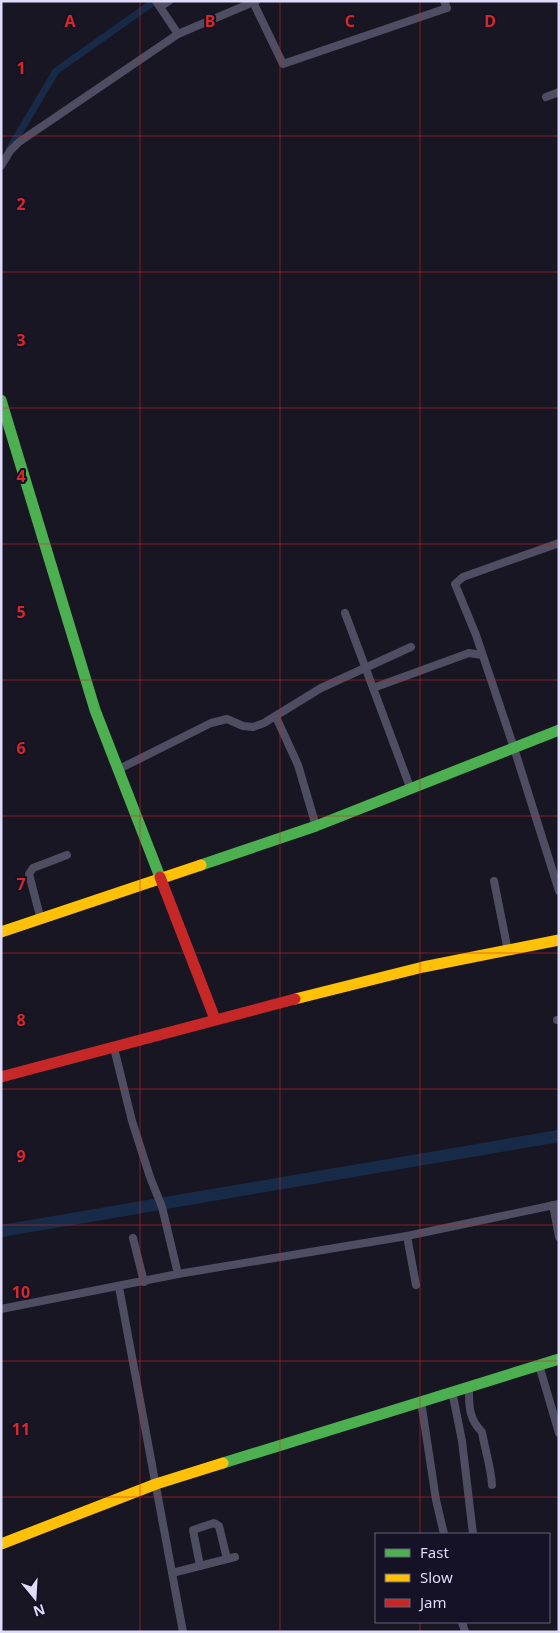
<svg xmlns="http://www.w3.org/2000/svg" width="560" height="1633" viewBox="0 0 560 1633" font-family="'Noto Sans',sans-serif">
<style>
.lines{fill:none;stroke-linecap:round;stroke-linejoin:round}
.canal{stroke:#172b48;stroke-width:7}
.river{stroke:#172b48;stroke-width:12}
.street{stroke:#4e4d61;stroke-width:8}
.fast{stroke:#4caf50;stroke-width:11}
.slow{stroke:#ffc107;stroke-width:11}
.jam{stroke:#c62828;stroke-width:11}
.grid{fill:none;stroke:#d62828;stroke-width:1;stroke-opacity:0.55}
.grid-label{font-size:16px;text-anchor:middle;font-weight:bold;fill:#d62828;stroke:#151226;stroke-width:4;stroke-linejoin:round;paint-order:stroke}
</style>
<rect width="100%" height="100%" fill="#181622"/>
<g class="lines">
<!-- canal -->
<polyline class="canal" points="10,148 56,71 155,1"/>
<!-- river -->
<polyline class="river" points="1,1231 559,1136"/>
<!-- street -->
<g class="street">
<polyline points="156,1 178,34"/>
<polyline points="253,2 283,64 447,8 444,1"/>
<polyline points="160,7 169,1"/>
<polyline points="546,97 559,92"/>
<polyline points="1,166 10,151 19,142 178,34 256,1"/>
<polyline points="559,543 463,577 455,584 476,635 514,748 559,891"/>
<polyline points="345,613 410,787"/>
<polyline points="373,688 469,653 482,655"/>
<polyline points="276,717 298,765 316,826"/>
<polyline points="117,770 211,723 227,719 243,726 253,727 264,723 321,688 411,647"/>
<polyline points="494,881 508,951"/>
<polyline points="41,920 29,874 33,868 67,855"/>
<polyline points="557,1020 559,1020"/>
<polyline points="114,1048 132,1121 150,1177 162,1207 178,1274"/>
<polyline points="553,1205 559,1237"/>
<polyline points="407,1236 416,1285"/>
<polyline points="133,1238 144,1282"/>
<polyline points="119,1287 183,1632"/>
<polyline points="1,1309 178,1274 407,1236 559,1204"/>
<polyline points="539,1365 559,1433"/>
<path d="M 469,1386 C 469,1405 468,1418 482,1432 C 485,1450 491,1467 492,1485"/>
<polyline points="452,1391 462,1441 473,1534"/>
<polyline points="421,1401 436,1500 444,1534"/>
<polyline points="200,1566 193,1530 214,1523 219,1526 227,1559"/>
<polyline points="172,1573 235,1557"/>
<polyline points="462,1622 465,1632"/>
</g>
<!-- fast -->
<g class="fast">
<polyline points="1,400 95,710 160,877"/>
<polyline points="201,865 316,826 559,730"/>
<polyline points="223,1463 559,1359"/>
</g>
<!-- slow -->
<g class="slow">
<polyline points="1,932 201,865"/>
<polyline points="295,999 423,967 559,940"/>
<polyline points="1,1544 156,1484 223,1463"/>
</g>
<!-- jam -->
<g class="jam">
<polyline points="160,877 215,1019"/>
<polyline points="1,1077 295,999"/>
</g>
</g>
<!-- grid -->
<path class="grid" d="M 140,1 L 140,1632M 280,1 L 280,1632M 420,1 L 420,1534M 1,136 L 559,136M 1,272 L 559,272M 1,408 L 559,408M 1,544 L 559,544M 1,680 L 559,680M 1,816 L 559,816M 1,953 L 559,953M 1,1089 L 559,1089M 1,1225 L 559,1225M 1,1361 L 559,1361M 1,1497 L 559,1497M 420,1622 L 420,1632"/>
<g class="grid-label">
<text x="70" y="27">A</text>
<text x="210" y="27">B</text>
<text x="350" y="27">C</text>
<text x="490" y="27">D</text>
<text x="21" y="74">1</text>
<text x="21" y="210">2</text>
<text x="21" y="346">3</text>
<text x="21" y="482">4</text>
<text x="21" y="618">5</text>
<text x="21" y="754">6</text>
<text x="21" y="890">7</text>
<text x="21" y="1026">8</text>
<text x="21" y="1162">9</text>
<text x="21" y="1298">10</text>
<text x="21" y="1435">11</text>
</g>
<!-- border -->
<rect width="560" height="1633" fill="none" stroke="#dedbfb" stroke-width="5"/>
<!-- legend -->
<rect x="375" y="1533" width="175" height="90" fill="#151226" stroke="#65627b"/>
<rect x="385" y="1549" width="25" height="8" fill="#4caf50" stroke="#65627b"/>
<text x="420" y="1558" font-size="15" fill="#dedbfb">Fast</text>
<rect x="385" y="1574" width="25" height="8" fill="#ffc107" stroke="#65627b"/>
<text x="420" y="1583" font-size="15" fill="#dedbfb">Slow</text>
<rect x="385" y="1599" width="25" height="8" fill="#c62828" stroke="#65627b"/>
<text x="420" y="1608" font-size="15" fill="#dedbfb">Jam</text>
<!-- north arrow -->
<g transform="translate(35 1598) rotate(162)" stroke="#151226" stroke-width="4" paint-order="stroke">
<path d="M0-4L9 19L0 12L-9 19Z" fill="#dedbfb"/>
<text y="-8" font-size="14" font-weight="bold" text-anchor="middle" fill="#dedbfb">N</text>
</g>
</svg>
